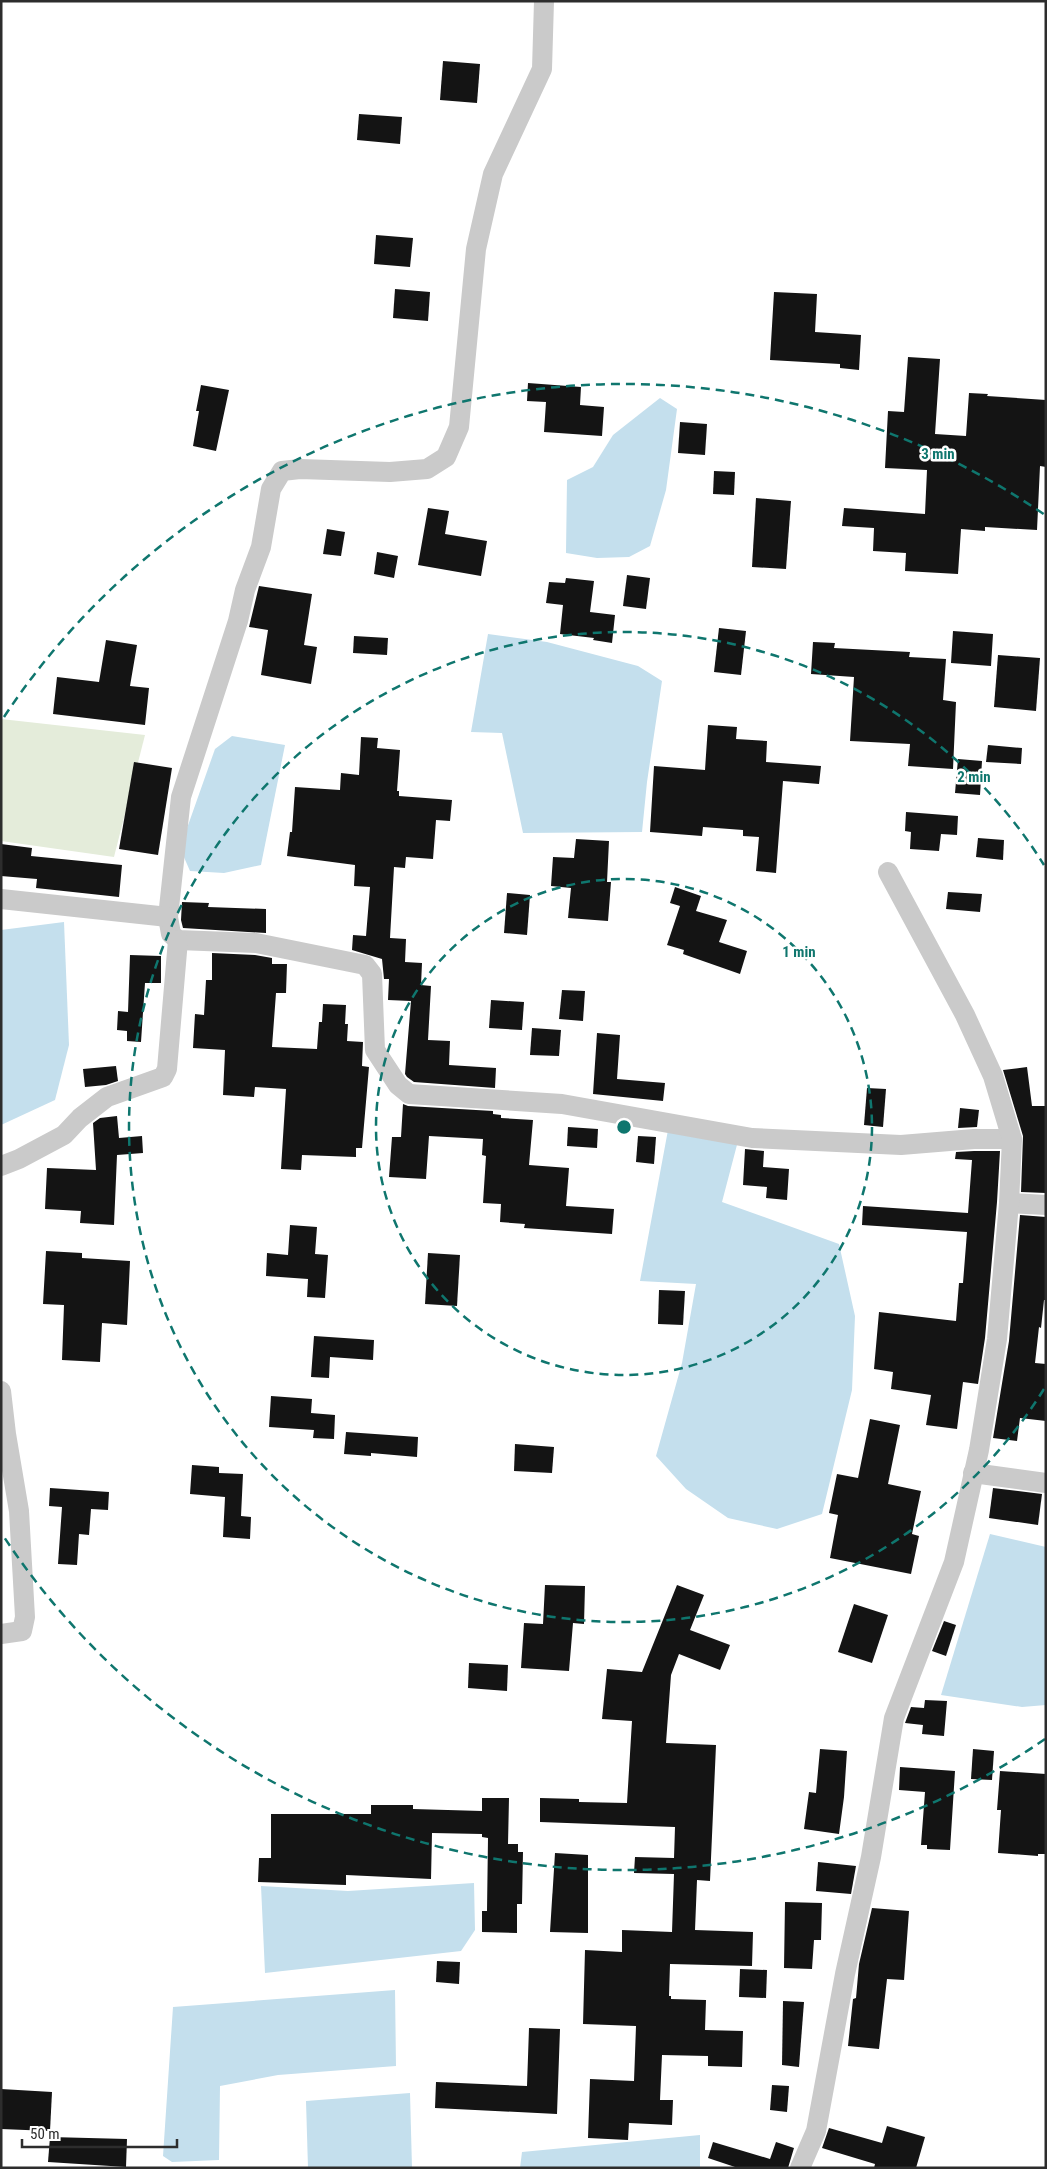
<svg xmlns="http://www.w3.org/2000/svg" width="1047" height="2169" viewBox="0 0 1047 2169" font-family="'Roboto Condensed',sans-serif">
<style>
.green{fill:#e4ecda}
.water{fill:#c4dfed}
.building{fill:#141414}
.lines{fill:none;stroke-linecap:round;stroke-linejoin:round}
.minor{stroke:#cacaca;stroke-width:20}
.ring{fill:none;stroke:#0f766e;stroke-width:2.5;stroke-dasharray:9 6}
.centre{fill:#0f766e;stroke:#fff;stroke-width:2.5}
.ring-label{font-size:15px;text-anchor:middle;font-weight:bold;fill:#0f766e;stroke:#fff;stroke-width:5;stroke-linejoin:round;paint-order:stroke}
</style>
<rect width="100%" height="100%" fill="#fff"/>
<!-- green -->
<polygon class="green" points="1,719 145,735 114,857 1,841"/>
<!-- water -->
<g class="water">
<polygon points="660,398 677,409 666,490 650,546 629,557 597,558 566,553 567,480 593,467 613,435"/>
<polygon points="488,634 547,642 638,666 662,681 647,782 642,832 523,833 502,733 471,732"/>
<polygon points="232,736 285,745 261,865 224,873 190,871 180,848 215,749"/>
<polygon points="64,922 69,1045 55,1100 1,1125 1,930"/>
<polygon points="668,1130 738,1141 722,1202 839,1244 855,1316 852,1390 822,1514 777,1529 728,1518 686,1489 656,1456 682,1363 696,1284 640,1281"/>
<polygon points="990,1534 1046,1547 1046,1705 1022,1707 941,1695"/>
<polygon points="474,1883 475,1930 461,1951 265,1973 261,1886 348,1891"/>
<polygon points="395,1990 396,2066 278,2075 220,2086 219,2160 172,2162 163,2156 173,2007"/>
<polygon points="410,2093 412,2168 308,2168 306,2101"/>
<polygon points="700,2135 700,2168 520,2168 522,2152"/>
</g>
<!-- building -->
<g class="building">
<polygon points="443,61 480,64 477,103 440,100"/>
<polygon points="359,114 402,117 400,144 357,140"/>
<polygon points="376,235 413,238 410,267 374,264"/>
<polygon points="395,289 430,292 428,321 393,318"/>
<polygon points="774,292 817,294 815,332 861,335 859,370 840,368 840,364 770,360"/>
<polygon points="908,357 940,359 935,434 966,436 969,393 988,394 987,396 1046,400 1046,467 1040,466 1037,530 985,527 985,531 961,529 958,574 905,571 906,553 873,551 874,528 842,526 844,508 925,514 927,470 885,468 888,411 904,412"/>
<polygon points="528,383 581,387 580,405 604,407 602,436 544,432 546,402 527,401"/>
<polygon points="201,385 229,390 216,451 193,446 199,411 196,411"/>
<polygon points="680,422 707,424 705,455 678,453"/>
<polygon points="714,471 735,472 734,495 713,494"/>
<polygon points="756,498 791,501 786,569 752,567"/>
<polygon points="428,508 449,511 445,534 487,541 481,576 418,565"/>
<polygon points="327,529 345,532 341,556 323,554"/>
<polygon points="377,552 398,556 394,578 374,574"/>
<polygon points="627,575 650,578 646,609 623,606"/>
<polygon points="566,578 594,581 590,612 615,615 612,643 593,640 594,638 560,634 563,605 546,603 549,582 565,583"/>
<polygon points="259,586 312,594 304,645 317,647 311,684 261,675 268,630 249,627"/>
<polygon points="719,628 746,631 741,675 714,672"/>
<polygon points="953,631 993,634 991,666 951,663"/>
<polygon points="354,636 388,638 387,655 353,653"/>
<polygon points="106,640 137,645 130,686 149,688 145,725 53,714 57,677 99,682"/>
<polygon points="813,642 835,643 834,648 910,652 909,657 946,659 943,700 956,702 953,769 908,766 910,744 850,741 854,677 811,674"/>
<polygon points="998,655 1040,658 1036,711 994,707"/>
<polygon points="708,725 737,727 736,739 767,741 766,762 821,766 819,784 783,781 776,873 756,871 759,837 743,836 743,830 703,827 702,836 650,832 654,766 705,770"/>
<polygon points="361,737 378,738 377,748 400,750 397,791 399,791 399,796 452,800 450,821 436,820 433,859 406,857 405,868 394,867 390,938 406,939 405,962 422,963 421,985 431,986 428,1040 450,1041 449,1065 496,1068 495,1088 414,1082 407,1077 405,1074 411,1001 388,1000 389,979 384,979 382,959 352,950 353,935 366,936 370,887 354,886 355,865 287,856 290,832 292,832 295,787 340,790 341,773 359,775"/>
<polygon points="988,745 1022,748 1021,764 986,762"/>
<polygon points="958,759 982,761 980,795 955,793"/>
<polygon points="134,762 172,768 158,855 119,849"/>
<polygon points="906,812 958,816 957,835 941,834 939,851 910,849 911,832 905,831"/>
<polygon points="978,838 1004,840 1003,860 976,857"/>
<polygon points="576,839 609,841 607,882 611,882 608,921 568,918 571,888 551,886 553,857 574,858"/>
<polygon points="1,844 32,848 31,856 122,865 119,897 36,888 37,879 1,876"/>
<polygon points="675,887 701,896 696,911 727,920 719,942 747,951 740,974 683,954 684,950 667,945 680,906 670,903"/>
<polygon points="948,892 982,894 980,912 946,909"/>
<polygon points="507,893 530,895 527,935 504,933"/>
<polygon points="182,902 209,903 208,907 266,909 266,933 183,928 181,920"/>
<polygon points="212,953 255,955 272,958 272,964 287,964 286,993 276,993 272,1047 317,1049 319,1022 322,1022 323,1004 346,1005 345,1024 348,1024 347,1041 363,1042 362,1066 369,1067 362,1148 356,1148 356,1157 302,1155 301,1170 281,1169 286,1089 255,1087 254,1097 223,1095 225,1050 193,1048 195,1014 204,1015 206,980 212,980"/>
<polygon points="130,955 161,956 161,983 145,983 141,1042 127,1041 127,1031 117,1030 118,1011 128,1012"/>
<polygon points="562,990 585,991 583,1021 559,1019"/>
<polygon points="491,1000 524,1002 522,1030 489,1028"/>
<polygon points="532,1028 561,1030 559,1056 530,1055"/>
<polygon points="597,1033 620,1035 617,1079 665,1083 663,1101 593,1094"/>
<polygon points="116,1066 118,1081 106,1085 85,1087 83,1069"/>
<polygon points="1027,1067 1032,1106 1046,1106 1046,1193 1021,1192 1023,1136 1003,1070"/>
<polygon points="867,1088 886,1089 883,1127 864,1125"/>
<polygon points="403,1104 408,1106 493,1111 493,1114 501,1115 501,1118 533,1120 529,1165 569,1168 566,1206 614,1209 612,1234 524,1228 525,1224 500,1222 501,1204 483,1203 486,1156 482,1155 483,1139 429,1136 426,1179 389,1177 392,1137 401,1137"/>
<polygon points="960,1108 979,1110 977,1127 958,1128"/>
<polygon points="117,1116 119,1138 142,1136 143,1153 117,1155 114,1225 80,1223 81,1211 45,1209 47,1168 96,1170 93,1123 100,1118"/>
<polygon points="568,1127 598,1129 597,1148 567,1146"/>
<polygon points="638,1136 656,1137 654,1164 636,1162"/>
<polygon points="745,1149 764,1151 763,1167 789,1169 787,1200 766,1198 767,1187 743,1185"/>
<polygon points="974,1151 1000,1151 997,1202 985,1338 978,1384 963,1382 957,1429 926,1425 931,1395 891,1389 893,1372 874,1369 879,1312 956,1321 959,1283 963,1283 967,1232 862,1225 863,1206 968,1213 972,1160 955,1159 956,1152"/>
<polygon points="1020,1215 1046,1217 1046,1300 1044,1300 1041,1328 1039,1327 1035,1363 1046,1364 1046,1421 1020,1418 1017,1441 993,1438 1009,1341"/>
<polygon points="290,1225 317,1227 315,1254 328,1255 325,1298 307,1297 308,1279 266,1276 267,1253 288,1255"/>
<polygon points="46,1251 82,1253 82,1258 130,1261 127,1325 102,1323 100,1362 62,1360 64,1305 43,1304"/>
<polygon points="428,1253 460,1255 457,1306 425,1304"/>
<polygon points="659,1290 685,1291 683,1325 658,1324"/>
<polygon points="314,1336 374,1340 373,1360 330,1357 329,1378 311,1377"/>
<polygon points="271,1396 312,1399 311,1413 335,1415 334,1439 313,1438 314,1430 269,1427"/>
<polygon points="870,1419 900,1425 888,1484 921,1491 912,1534 919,1536 911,1574 830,1558 838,1515 829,1513 837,1474 858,1478"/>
<polygon points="346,1432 418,1437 417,1457 371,1453 371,1456 344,1454"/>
<polygon points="515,1444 554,1447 552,1473 514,1471"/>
<polygon points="192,1465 219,1467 219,1473 243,1474 241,1516 251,1517 250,1539 223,1537 225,1497 190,1494"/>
<polygon points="50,1488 109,1492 108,1510 91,1509 89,1535 79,1534 77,1565 58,1564 62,1507 49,1506"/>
<polygon points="993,1488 1042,1494 1038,1525 989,1518"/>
<polygon points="545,1585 585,1586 584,1624 573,1623 569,1671 521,1668 524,1623 543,1624"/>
<polygon points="677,1585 704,1595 690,1630 730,1645 720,1670 679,1654 671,1675 666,1743 716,1745 710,1881 697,1880 695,1930 753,1932 752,1966 670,1964 669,1996 671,1996 671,1999 706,2000 705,2030 743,2031 742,2067 708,2066 708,2056 662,2055 660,2100 673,2100 672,2125 629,2123 628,2140 588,2138 590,2079 634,2081 636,2026 583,2024 585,1950 622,1952 622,1930 672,1932 674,1874 634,1873 635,1857 674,1858 675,1827 540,1822 540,1798 579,1799 579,1802 627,1803 632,1721 602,1719 607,1669 642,1672"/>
<polygon points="854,1604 888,1615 872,1663 838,1652"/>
<polygon points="944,1621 956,1625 946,1656 932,1651"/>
<polygon points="469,1663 508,1665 507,1691 468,1688"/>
<polygon points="925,1700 947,1701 944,1736 922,1734 923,1725 905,1723 911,1707 924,1708"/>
<polygon points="820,1749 847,1751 844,1797 839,1834 804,1829 809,1792 816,1793"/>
<polygon points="973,1749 994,1751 992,1780 971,1779"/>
<polygon points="900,1767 955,1771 950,1850 927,1849 927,1845 921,1845 925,1792 899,1790"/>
<polygon points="1000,1771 1046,1774 1046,1854 1038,1854 1038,1856 998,1853 1001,1810 997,1810"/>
<polygon points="482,1798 509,1798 508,1844 518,1844 518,1852 523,1852 522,1904 517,1904 517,1933 482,1932 482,1911 487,1911 488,1838 482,1837 482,1834 432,1833 431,1879 346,1875 346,1885 258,1882 259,1858 271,1858 271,1814 371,1814 371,1805 413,1805 413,1809 482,1811"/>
<polygon points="555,1853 588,1855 588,1933 550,1932"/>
<polygon points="818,1862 856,1866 851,1894 816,1891"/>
<polygon points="785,1902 822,1903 821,1940 814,1940 812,1969 784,1968"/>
<polygon points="872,1908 909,1911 904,1980 887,1979 879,2049 848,2046 853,1999 856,1998 859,1964"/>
<polygon points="437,1961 460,1962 459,1984 436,1982"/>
<polygon points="740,1969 767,1970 766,1998 739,1997"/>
<polygon points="783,2001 804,2002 799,2067 782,2065"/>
<polygon points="529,2028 560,2029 557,2114 435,2108 436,2082 527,2086"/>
<polygon points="772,2085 789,2086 787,2112 770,2110"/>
<polygon points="1,2089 52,2092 50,2131 1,2129"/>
<polygon points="887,2126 925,2137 916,2168 874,2168 875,2164 822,2148 829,2128 882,2143"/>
<polygon points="50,2137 127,2139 126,2167 48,2162"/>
<polygon points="713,2142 770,2159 776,2142 794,2148 788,2168 738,2168 708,2158"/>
</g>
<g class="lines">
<!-- minor -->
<g class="minor">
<polyline points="544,1 542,69 493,174 476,249 459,427 446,457 427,469 390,472 300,469 282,471 271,489 261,547 245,590 238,621 181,797 168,917 171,934 178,940 256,943 365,965 372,974 375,1050 398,1085 409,1094 562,1104 752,1138 901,1145 974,1139 1012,1139"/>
<polyline points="1,899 168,917"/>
<polyline points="1,1166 19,1159 64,1135 80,1118 107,1097 163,1077 167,1069 178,940"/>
<polyline points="1009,1203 1046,1205"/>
<polyline points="1,1391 6,1434 19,1511 25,1617 22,1631 1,1634"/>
<polyline points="973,1473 1046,1483"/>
<polyline points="800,2168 816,2131 845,1974 871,1857 894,1718 954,1562 979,1450 997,1339 1009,1203 1012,1139 993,1076 965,1015 888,872"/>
</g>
</g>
<!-- distance rings -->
<g class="ring">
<circle cx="624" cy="1127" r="248"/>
<path d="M1044 1389A495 495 0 1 1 1044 865"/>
<path d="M1045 1739A743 743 0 0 1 4 1537M4 717A743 743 0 0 1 1045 515"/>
</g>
<circle cx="624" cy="1127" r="8" class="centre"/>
<g class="ring-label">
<text x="938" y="459">3 min</text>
<text x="974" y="782">2 min</text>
<text x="799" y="957">1 min</text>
</g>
<!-- border -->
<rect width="1047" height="2169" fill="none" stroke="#2d2d2d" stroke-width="5"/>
<!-- scale -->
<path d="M22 2139v8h155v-8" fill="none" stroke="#2d2d2d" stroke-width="2.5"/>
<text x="30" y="2139" font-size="15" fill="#2d2d2d" stroke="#ffffff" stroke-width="4" paint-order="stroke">50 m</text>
</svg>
